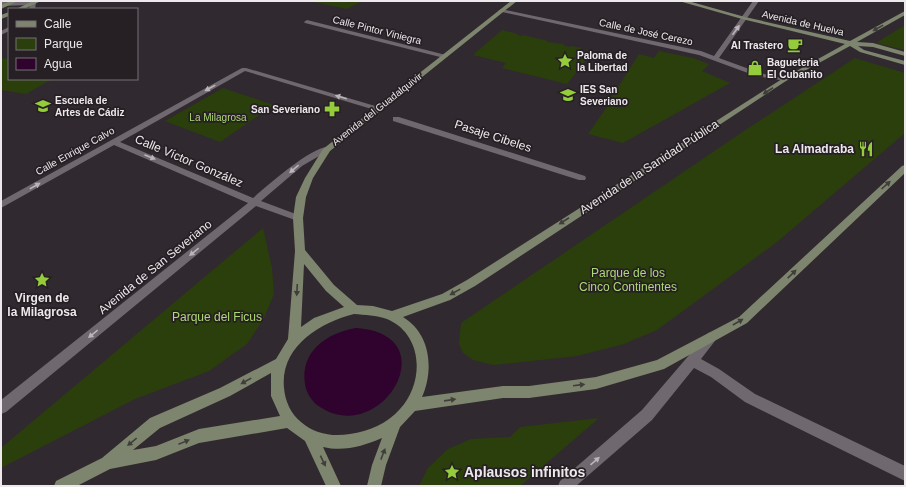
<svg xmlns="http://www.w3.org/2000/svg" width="906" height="487" viewBox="0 0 906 487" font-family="Helvetica,sans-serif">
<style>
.green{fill:#2b3f0d}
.water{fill:#2f032d}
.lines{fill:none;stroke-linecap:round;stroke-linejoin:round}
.street{fill:#6f686e;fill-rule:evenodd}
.secondary{fill:#7e856e;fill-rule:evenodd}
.oneway{fill:#403e3b}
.oneway2{fill:#bab5b9}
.labels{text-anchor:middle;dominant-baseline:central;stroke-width:3.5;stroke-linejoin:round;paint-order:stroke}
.far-street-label{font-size:10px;fill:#ece8eb;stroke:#262025}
.far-poi-label{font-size:10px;font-weight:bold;fill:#ece8eb;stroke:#262025;text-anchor:start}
.far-park-label{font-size:10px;fill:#acd970;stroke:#262025}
.street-label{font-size:12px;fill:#ece8eb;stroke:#262025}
.poi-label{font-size:12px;font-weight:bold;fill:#ece8eb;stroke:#262025;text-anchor:end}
.park-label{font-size:12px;fill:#acd970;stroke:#262025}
.near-poi-label{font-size:14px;font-weight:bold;fill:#ece8eb;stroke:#262025;text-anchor:start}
</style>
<rect width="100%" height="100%" fill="#30292f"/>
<!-- green -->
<g class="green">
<polygon points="316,1 362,1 347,9 314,2"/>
<polygon points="905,25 905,50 876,43"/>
<polygon points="502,30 518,34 517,35 522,36 523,35 548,41 547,42 564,44 564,46 570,47 572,46 581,48 580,50 587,51 589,50 593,51 567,84 502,68 506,63 473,55"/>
<polygon points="659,51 693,58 709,64 702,71 730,83 623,143 588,134 609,104 625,108 629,102 612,97 639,54 654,58"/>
<polygon points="1,58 9,59 9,79 52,79 26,94 1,90"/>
<polygon points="855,58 905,73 905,133 777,242 657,330 624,344 577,356 494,365 473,360 463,353 459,344 461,323 741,133"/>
<polygon points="223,88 274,105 220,142 165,121"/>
<polygon points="263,228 272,268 274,294 264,318 247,344 209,371 135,399 1,468 1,448"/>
<polygon points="599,418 520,486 419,486 428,468 448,449 471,439 510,437 520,427"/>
</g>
<!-- water -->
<path class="water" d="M 356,328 C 450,334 380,451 317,405 C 311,400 306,392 305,384 C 300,351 327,333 356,328 Z"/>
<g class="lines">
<!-- street -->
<g class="street">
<polygon points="33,1 36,3 35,9 29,9 30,5 1,6 1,2"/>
<polygon points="753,1 759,1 719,58 760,73 786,79 786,81 756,76 699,55 498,11 501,9 701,51 714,56"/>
<polygon points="307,20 446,55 447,56 444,58 305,23 304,22"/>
<polygon points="9,27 9,31 1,35 1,31"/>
<path d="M 242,68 L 246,68 L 382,108 L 381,110 L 375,110 L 245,71 L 120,142 L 253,198 C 266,187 314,144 330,147 L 331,149 L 302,166 L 261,201 L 301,216 L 303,218 L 301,220 L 295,220 L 256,206 L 6,412 L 1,414 L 1,400 L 248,203 L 114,145 L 1,208 L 1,201 Z"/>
<polygon points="393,117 399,117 585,176 586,178 585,180 579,180 393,121"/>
<polygon points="712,332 716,333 718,337 701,359 719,369 755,394 905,466 905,481 745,402 711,377 694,368 652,420 576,486 558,486 560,481 642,410 708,333"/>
</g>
<!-- secondary -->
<g class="secondary">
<polygon points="11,1 18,1 1,9 1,5"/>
<polygon points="33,1 41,1 24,9 16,9"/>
<path d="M 511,1 L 517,1 L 330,151 L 313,178 L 306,197 L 303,218 L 305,250 L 334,285 L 357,305 L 373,306 L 392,311 L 442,294 L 467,280 L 782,79 L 845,44 L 742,19 L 679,1 L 688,1 L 745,17 L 850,41 L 905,11 L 905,15 L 857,42 L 873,43 L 905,52 L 905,56 L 873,47 L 858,46 L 864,50 L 905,61 L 905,65 L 860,52 L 850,46 L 786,81 L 475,286 L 450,300 L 403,317 C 431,334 434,370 422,397 L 503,386 L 529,386 L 596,377 L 657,360 L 739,317 L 902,166 L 905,165 L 905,173 L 747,323 L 664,369 L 596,389 L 529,398 L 503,398 L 415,411 L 400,427 L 386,465 L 381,486 L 367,486 L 372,465 L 382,438 C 363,446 344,452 323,447 L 341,486 L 326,486 L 305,441 L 287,428 L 199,443 L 156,460 L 110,469 L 77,486 L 54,486 L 56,481 L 102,458 L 150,418 L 220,388 L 276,359 L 288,339 L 295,251 L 293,218 L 296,197 L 305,178 L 323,149 ZM 304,264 L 326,291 L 344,307 L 314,318 L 301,327 ZM 354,314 C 365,315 376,315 387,319 C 423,334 425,382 400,409 C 387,424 369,431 350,434 C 332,437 315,434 301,422 C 291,414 285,401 284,388 C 280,347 319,323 354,314 ZM 271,373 L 271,396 L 280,416 L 199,429 L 156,446 L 133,450 L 160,428 L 230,396 Z"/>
<polygon points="9,12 9,16 1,19 1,15"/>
</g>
</g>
<!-- one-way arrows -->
<defs><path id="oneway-solid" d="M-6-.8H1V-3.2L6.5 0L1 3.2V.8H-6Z"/></defs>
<g class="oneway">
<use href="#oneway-solid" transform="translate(878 28) rotate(151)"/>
<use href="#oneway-solid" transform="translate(768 91) rotate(147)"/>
<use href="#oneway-solid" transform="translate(886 185) rotate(-42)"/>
<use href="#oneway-solid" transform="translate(564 221) rotate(147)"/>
<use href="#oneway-solid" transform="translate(792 274) rotate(-44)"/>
<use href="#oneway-solid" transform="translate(297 290) rotate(93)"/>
<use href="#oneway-solid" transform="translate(455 292) rotate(151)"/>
<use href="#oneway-solid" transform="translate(738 322) rotate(-30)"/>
<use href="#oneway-solid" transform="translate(246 381) rotate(151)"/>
<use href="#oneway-solid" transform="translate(579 385) rotate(-7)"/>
<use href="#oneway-solid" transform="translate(450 400) rotate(-8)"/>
<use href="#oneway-solid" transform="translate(132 442) rotate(141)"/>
<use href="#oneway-solid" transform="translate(184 442) rotate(-22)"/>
<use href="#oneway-solid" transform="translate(383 454) rotate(-69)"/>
<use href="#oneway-solid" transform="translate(323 461) rotate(64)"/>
</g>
<g class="oneway2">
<use href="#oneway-solid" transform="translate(736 30) rotate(-54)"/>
<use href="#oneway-solid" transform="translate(210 88) rotate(151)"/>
<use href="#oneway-solid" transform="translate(341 97) rotate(-164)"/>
<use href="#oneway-solid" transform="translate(150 157) rotate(23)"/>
<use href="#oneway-solid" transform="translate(294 169) rotate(140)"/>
<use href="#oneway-solid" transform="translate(35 186) rotate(-29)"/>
<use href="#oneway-solid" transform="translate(194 252) rotate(141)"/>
<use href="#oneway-solid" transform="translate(93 334) rotate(141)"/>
<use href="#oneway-solid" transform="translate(595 461) rotate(-41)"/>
</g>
<!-- icons -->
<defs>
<g id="cafe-bare" transform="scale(1.2)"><path d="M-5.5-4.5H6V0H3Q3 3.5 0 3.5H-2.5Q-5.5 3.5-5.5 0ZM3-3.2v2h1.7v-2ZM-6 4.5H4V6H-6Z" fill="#94cc3c" stroke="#262025" stroke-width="2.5" paint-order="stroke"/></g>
<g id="sight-bare" transform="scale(1.2)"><path d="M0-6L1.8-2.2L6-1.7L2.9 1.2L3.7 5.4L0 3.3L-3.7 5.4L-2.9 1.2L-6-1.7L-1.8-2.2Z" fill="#94cc3c" stroke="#262025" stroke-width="2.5" paint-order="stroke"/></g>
<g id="shop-bare" transform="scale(1.2)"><path d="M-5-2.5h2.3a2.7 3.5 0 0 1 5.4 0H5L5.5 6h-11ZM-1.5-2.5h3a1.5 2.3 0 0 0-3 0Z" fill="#94cc3c" stroke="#262025" stroke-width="2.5" paint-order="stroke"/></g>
<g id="school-bare" transform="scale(1.2)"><path d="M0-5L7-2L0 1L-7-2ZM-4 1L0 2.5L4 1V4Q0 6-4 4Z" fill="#94cc3c" stroke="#262025" stroke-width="2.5" paint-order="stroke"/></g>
<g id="university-bare" transform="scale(1.2)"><path d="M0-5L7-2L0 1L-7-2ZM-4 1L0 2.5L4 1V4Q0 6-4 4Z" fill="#94cc3c" stroke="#262025" stroke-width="2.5" paint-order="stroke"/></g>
<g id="pharmacy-bare" transform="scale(1.2)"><path d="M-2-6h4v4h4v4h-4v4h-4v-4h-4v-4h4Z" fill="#94cc3c" stroke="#262025" stroke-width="2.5" paint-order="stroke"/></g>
<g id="restaurant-bare" transform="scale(1.2)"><path d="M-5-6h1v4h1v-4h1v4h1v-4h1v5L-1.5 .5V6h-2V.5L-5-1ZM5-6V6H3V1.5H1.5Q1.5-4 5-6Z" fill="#94cc3c" stroke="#262025" stroke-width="2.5" paint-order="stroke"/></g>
</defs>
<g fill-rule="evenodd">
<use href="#cafe-bare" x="795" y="45"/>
<use href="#sight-bare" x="565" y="61"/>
<use href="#shop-bare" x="755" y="68"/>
<use href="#school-bare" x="568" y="95"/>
<use href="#university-bare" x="43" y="106"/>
<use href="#pharmacy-bare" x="332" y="109"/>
<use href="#restaurant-bare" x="866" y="149"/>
<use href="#sight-bare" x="42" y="280"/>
<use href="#sight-bare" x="452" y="472"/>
</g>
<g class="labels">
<!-- far-street labels -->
<g class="far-street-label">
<text transform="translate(803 23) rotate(13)">Avenida de Huelva</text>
<text transform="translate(377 30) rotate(14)">Calle Pintor Viniegra</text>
<text transform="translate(646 32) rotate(12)">Calle de José Cerezo</text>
<text transform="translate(377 109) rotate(-38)">Avenida del Guadalquivir</text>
<text transform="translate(75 151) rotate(-29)">Calle Enrique Calvo</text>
</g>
<!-- far-poi labels -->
<g class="far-poi-label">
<text x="783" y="45" text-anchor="end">Al Trastero</text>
<text x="577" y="55">Paloma de<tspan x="577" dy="12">la Libertad</tspan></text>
<text x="767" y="62">Bagueteria<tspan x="767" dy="12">El Cubanito</tspan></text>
<text x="580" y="89">IES San<tspan x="580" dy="12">Severiano</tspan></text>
<text x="55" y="100">Escuela de<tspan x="55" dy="12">Artes de Cádiz</tspan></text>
<text x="320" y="109" text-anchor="end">San Severiano</text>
</g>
<!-- far-park labels -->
<g class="far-park-label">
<text x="218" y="117">La Milagrosa</text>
</g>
<!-- street labels -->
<g class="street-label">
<text transform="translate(493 136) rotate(18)">Pasaje Cibeles</text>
<text transform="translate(189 161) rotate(23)">Calle Víctor González</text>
<text transform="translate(649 167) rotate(-33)">Avenida de la Sanidad Pública</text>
<text transform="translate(155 267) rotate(-39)">Avenida de San Severiano</text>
</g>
<!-- poi labels -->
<g class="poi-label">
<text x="854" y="149">La Almadraba</text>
<text x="42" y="298" text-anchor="middle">Virgen de<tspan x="42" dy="14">la Milagrosa</tspan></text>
</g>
<!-- park labels -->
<g class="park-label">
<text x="628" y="273">Parque de los<tspan x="628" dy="14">Cinco Continentes</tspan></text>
<text x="217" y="317">Parque del Ficus</text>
</g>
<!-- near-poi labels -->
<g class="near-poi-label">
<text x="464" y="472">Aplausos infinitos</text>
</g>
</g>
<!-- border -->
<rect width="906" height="487" fill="none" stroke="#ece8eb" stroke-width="4"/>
<!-- legend -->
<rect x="8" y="8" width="130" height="72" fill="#262025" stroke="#757074"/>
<rect x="16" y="21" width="20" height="6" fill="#7e856e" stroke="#757074"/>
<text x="44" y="28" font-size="12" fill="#ece8eb">Calle</text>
<rect x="16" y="38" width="20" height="12" fill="#2b3f0d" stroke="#757074"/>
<text x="44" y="48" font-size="12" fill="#ece8eb">Parque</text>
<rect x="16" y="58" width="20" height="12" fill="#2f032d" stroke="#757074"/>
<text x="44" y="68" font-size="12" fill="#ece8eb">Agua</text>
</svg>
